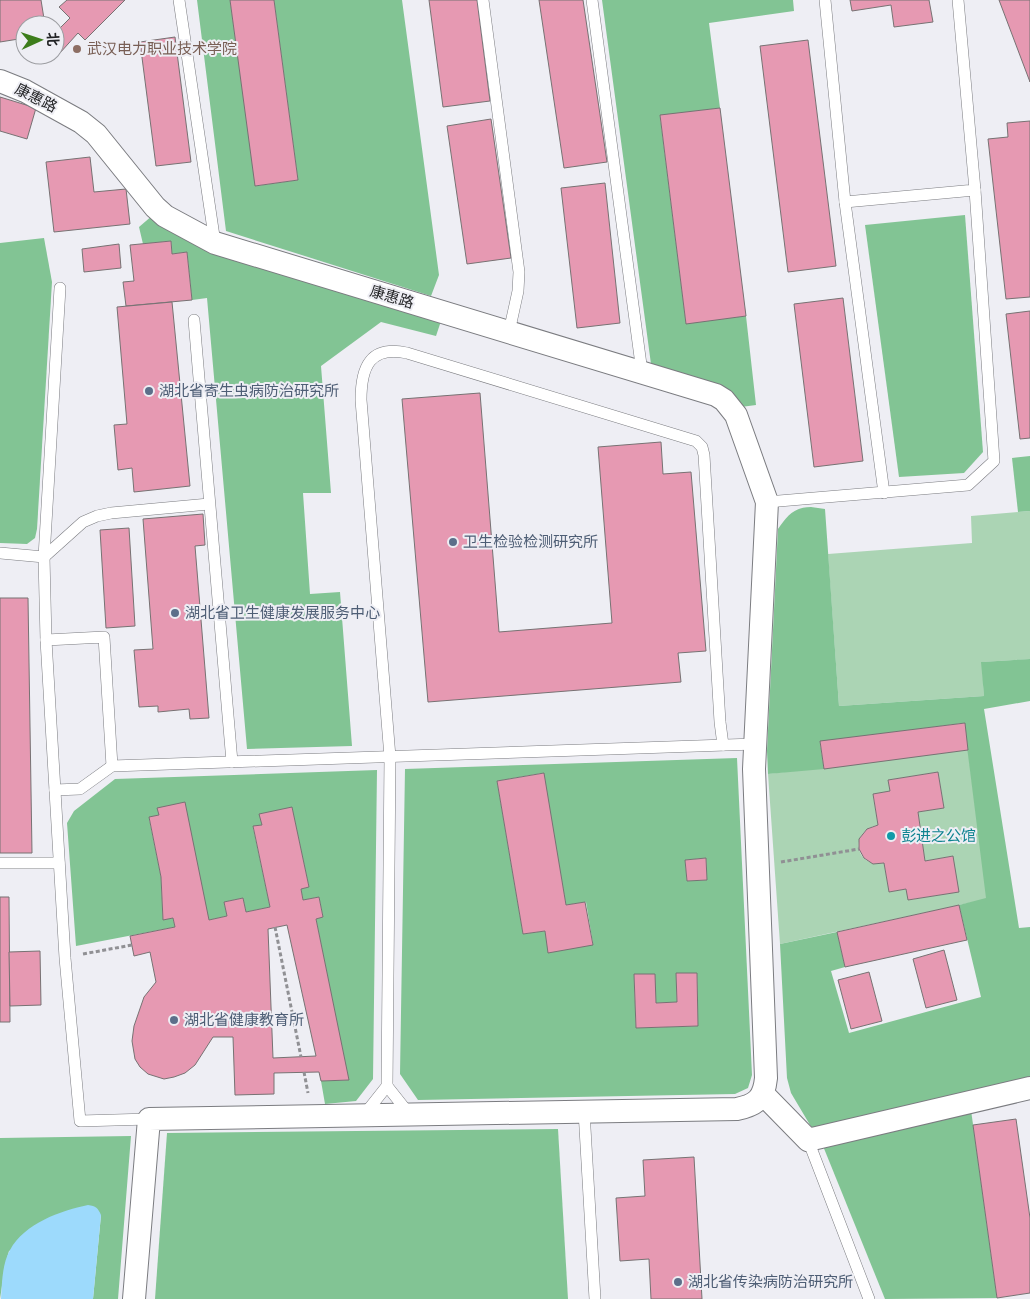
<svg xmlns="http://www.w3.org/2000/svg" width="1030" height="1299" viewBox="0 0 1030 1299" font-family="'Fira Sans Condensed','Noto Sans SC',sans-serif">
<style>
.green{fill:#abd4b4;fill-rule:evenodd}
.forest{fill:#82c494;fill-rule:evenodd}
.water{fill:#9ddafc}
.building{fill:#e699b2;stroke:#777273;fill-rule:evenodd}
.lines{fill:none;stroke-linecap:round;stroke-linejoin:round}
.service-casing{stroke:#7b7c80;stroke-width:12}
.minor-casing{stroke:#7b7c80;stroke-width:24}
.path{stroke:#909094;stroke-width:3;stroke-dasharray:4 2.5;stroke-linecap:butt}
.service{stroke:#fff;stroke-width:11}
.minor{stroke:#fff;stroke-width:22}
.education-dot{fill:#8d6e63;stroke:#eeeef4;stroke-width:2}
.service-dot{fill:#5c6f8a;stroke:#eeeef4;stroke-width:2}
.culture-dot{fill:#0f9aa8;stroke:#eeeef4;stroke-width:2}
.labels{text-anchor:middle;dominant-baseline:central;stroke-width:4;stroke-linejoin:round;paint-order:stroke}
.education-label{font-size:15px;fill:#785e54;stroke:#eeeef4;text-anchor:start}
.street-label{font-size:15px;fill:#222325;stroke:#eeeef4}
.service-label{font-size:15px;fill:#4e5e75;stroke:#eeeef4;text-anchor:start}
.culture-label{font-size:15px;fill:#0d838f;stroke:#eeeef4;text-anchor:start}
</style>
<rect width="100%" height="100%" fill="#eeeef4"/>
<!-- green -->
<g class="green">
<polygon points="1030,511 1030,659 982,662 984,696 839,706 828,554 972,543 971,516"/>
<path d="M 968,750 L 987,899 L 780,944 L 768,774 ZM 938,772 L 944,808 L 918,812 L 925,861 L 952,856 L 958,892 L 909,900 L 906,889 L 889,892 L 884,863 C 855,869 848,831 878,825 L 873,795 L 890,791 L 888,780 Z"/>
</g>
<!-- forest -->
<g class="forest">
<polygon points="197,0 230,0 256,186 298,180 274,0 402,0 439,275 431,296 226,231"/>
<polygon points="602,0 793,0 794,11 709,23 720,108 660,116 686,323 746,316 756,405 741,407 651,364"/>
<polygon points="153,215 442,318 436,336 381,322 321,366 331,493 303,493 310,594 340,592 352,746 247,749 207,298 192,300 187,252 172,254 171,241 143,244 139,227"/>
<polygon points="965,215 983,452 964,473 899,477 865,225"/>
<polygon points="44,238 52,282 37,529 35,538 27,544 0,543 0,243"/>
<polygon points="1030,456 1030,511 1018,512 1012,458"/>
<path d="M 811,507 L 825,509 L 839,706 L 984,696 L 981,662 L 1030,659 L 1030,701 L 984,709 L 1019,928 L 1030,927 L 1030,1079 L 813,1130 L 791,1093 L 787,1078 L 780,944 L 837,932 L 845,967 L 831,971 L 849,1033 L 981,997 L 959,905 L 986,898 L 964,723 L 820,742 L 824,769 L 768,774 L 767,751 L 778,529 C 787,516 794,507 811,507 Z"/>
<path d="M 737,758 L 752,1075 L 748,1088 L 735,1094 L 418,1100 L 400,1074 L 405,769 ZM 543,773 L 566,905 L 586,902 L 593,944 L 549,952 L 545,931 L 523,934 L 497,781 ZM 706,858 L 707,880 L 687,881 L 685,860 ZM 676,973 L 697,973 L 698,1026 L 636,1028 L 634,975 L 654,974 L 656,1003 L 677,1002 Z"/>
<polygon points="377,770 373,1079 356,1101 325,1104 321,1081 348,1080 316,919 323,917 319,897 303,900 301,889 309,887 292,808 260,814 262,825 253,827 270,907 246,912 243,898 224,902 227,916 209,920 158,808 159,815 149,818 161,877 163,919 173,918 175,927 76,946 67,823 74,811 115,779"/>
<polygon points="971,1110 997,1298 885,1299 823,1146"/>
<polygon points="558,1129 568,1299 155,1299 167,1133"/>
<polygon points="131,1136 118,1299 93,1299 101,1215 9,1251 5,1266 0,1299 0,1138"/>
</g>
<!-- water -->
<path class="water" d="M 88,1205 C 96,1206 98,1208 101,1215 L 93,1299 L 1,1299 C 2,1283 2,1264 10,1250 C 25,1223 60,1211 88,1205 Z"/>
<!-- building -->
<g class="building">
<polygon points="0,0 41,0 45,25 25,25 25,38 0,42"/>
<polygon points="67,0 125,0 85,40 78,33 59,54 55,50 55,33 70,18 59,7"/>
<polygon points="230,0 274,0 298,180 255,186"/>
<polygon points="429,0 477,0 490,101 443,107"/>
<polygon points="539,0 583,0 607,162 564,168"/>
<polygon points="850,0 929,0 933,22 894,27 891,5 852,11"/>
<polygon points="999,0 1030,0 1030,82"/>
<polygon points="175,37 191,162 156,166 140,42"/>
<polygon points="808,40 836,266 788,272 760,46"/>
<polygon points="0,97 36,108 27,139 0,131"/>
<polygon points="720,108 746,316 686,324 660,115"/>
<polygon points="491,119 511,258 467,264 447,126"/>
<polygon points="1030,121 1030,297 1006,299 988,139 1008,137 1007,123"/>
<polygon points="90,157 94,192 126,189 130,224 54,232 46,162"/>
<polygon points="605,183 620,323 577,328 561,188"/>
<polygon points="171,241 172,254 187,252 192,300 126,306 123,282 134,281 130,245"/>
<polygon points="119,244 121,268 84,272 82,249"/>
<polygon points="843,298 863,461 814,467 794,304"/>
<polygon points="172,302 190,486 134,492 132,468 118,470 114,425 127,424 117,307"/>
<polygon points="1030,311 1030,438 1020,439 1006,314"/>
<polygon points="480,393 499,632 612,623 598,447 661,442 663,474 691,472 706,651 678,653 681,682 428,702 402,399"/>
<polygon points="203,514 205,545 195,546 209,718 190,719 189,709 158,712 158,706 139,707 134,650 153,649 143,519"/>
<polygon points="129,528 135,626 106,628 100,530"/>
<polygon points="0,598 28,598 32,853 0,853"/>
<polygon points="965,723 968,750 824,769 820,741"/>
<polygon points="938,772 944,808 918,812 925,861 953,856 959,892 908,900 906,889 889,892 884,863 873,864 864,858 859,849 859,839 867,829 878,825 873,794 890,791 888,780"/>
<polygon points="544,773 566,905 585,902 593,945 548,953 545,931 523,934 497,781"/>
<path d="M 185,802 L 209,920 L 227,916 L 224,902 L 243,898 L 246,912 L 270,907 L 253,826 L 262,825 L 259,814 L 292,807 L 309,887 L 301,889 L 303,900 L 319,897 L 323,917 L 316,919 L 349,1080 L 321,1081 L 319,1072 L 274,1073 L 274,1094 L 235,1095 L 233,1037 L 213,1037 L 195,1065 L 185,1073 L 174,1077 L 164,1079 L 148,1074 L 140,1067 L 135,1059 L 132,1041 L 134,1026 L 144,997 L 156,982 L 150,952 L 134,956 L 130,936 L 175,927 L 173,918 L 163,920 L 161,877 L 149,817 L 159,815 L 157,808 ZM 287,925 L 316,1056 L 273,1058 L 268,929 Z"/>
<polygon points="706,858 707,880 687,881 685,860"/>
<polygon points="0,897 9,897 10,1022 0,1022"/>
<polygon points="959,905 967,940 845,967 837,932"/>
<polygon points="944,950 957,1000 926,1008 913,959"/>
<polygon points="40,951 41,1005 10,1006 9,952"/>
<polygon points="869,972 882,1021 851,1029 838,980"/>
<polygon points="676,973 697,973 698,1026 636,1028 634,974 655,974 656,1003 677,1002"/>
<polygon points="1016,1119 1030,1218 1030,1293 997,1298 973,1125"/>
<polygon points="694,1157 702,1299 651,1299 649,1259 620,1261 616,1198 645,1196 643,1160"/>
</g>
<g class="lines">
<!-- service casing -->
<g class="service-casing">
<g id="service">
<polyline points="179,0 215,243"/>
<polyline points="483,0 519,272 518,291 509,332"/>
<polyline points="592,0 642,372"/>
<polyline points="825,0 845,202 884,493"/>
<polyline points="845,202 975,190 958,0"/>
<polyline points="60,288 44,557 46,640 65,958 80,1121 149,1119"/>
<polyline points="194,320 232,762"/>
<polyline points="767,502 968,485 994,461 975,190"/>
<polyline points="0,553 44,557 83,522 97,516 111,513 209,504"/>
<polyline points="46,640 104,637 112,766"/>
<polyline points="55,790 80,789 112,766 755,744"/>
<polyline points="0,863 59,863"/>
<polyline points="387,1086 410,1115"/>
<polyline points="584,1111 595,1299"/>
<path d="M 364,1115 L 387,1086 L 390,757 L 361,400 C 361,367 370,345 407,353 L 696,441 L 702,447 L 704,455 L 720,722 L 723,745"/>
<polyline points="808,1140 869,1299"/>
</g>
</g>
<!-- minor casing -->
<g class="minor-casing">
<g id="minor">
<path d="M 0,81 L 25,91 L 81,122 L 96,134 L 155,207 L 165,216 L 215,243 L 716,395 L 724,400 L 736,415 L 767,502 L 754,769 L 766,1078 C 764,1099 756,1105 737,1109 L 149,1119 L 134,1299"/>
<polyline points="763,1094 808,1140 1030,1088"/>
</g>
</g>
<!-- path -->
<g class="path">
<polyline points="781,862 859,849"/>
<polyline points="275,927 301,1057"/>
<polyline points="83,954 132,945"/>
<polyline points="304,1072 308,1093"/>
</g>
<!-- service -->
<use href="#service" class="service"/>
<!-- minor -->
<use href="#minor" class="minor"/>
</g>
<!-- markers -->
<circle class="education-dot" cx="77" cy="49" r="5"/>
<g class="service-dot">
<circle cx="149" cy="391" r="5"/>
<circle cx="453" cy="542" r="5"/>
<circle cx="175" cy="613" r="5"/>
<circle cx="174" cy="1020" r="5"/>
<circle cx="678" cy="1282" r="5"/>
</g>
<circle class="culture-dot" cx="891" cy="836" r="5"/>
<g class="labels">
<!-- education labels -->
<g class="education-label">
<text x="87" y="49">武汉电力职业技术学院</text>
</g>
<!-- street labels -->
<g class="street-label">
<text transform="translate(36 98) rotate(27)">康惠路</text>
<text transform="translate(392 297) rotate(17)">康惠路</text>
</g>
<!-- service labels -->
<g class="service-label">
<text x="159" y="391">湖北省寄生虫病防治研究所</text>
<text x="463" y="542">卫生检验检测研究所</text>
<text x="185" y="613">湖北省卫生健康发展服务中心</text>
<text x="184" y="1020">湖北省健康教育所</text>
<text x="688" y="1282">湖北省传染病防治研究所</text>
</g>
<!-- culture labels -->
<g class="culture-label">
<text x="901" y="836">彭进之公馆</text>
</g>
</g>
<!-- north arrow -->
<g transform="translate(40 40) rotate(87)"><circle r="24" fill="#eeeef4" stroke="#9c9da1"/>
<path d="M0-4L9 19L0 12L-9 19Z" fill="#3d7d1b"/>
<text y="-8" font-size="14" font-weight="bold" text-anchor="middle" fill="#222325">北</text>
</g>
</svg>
